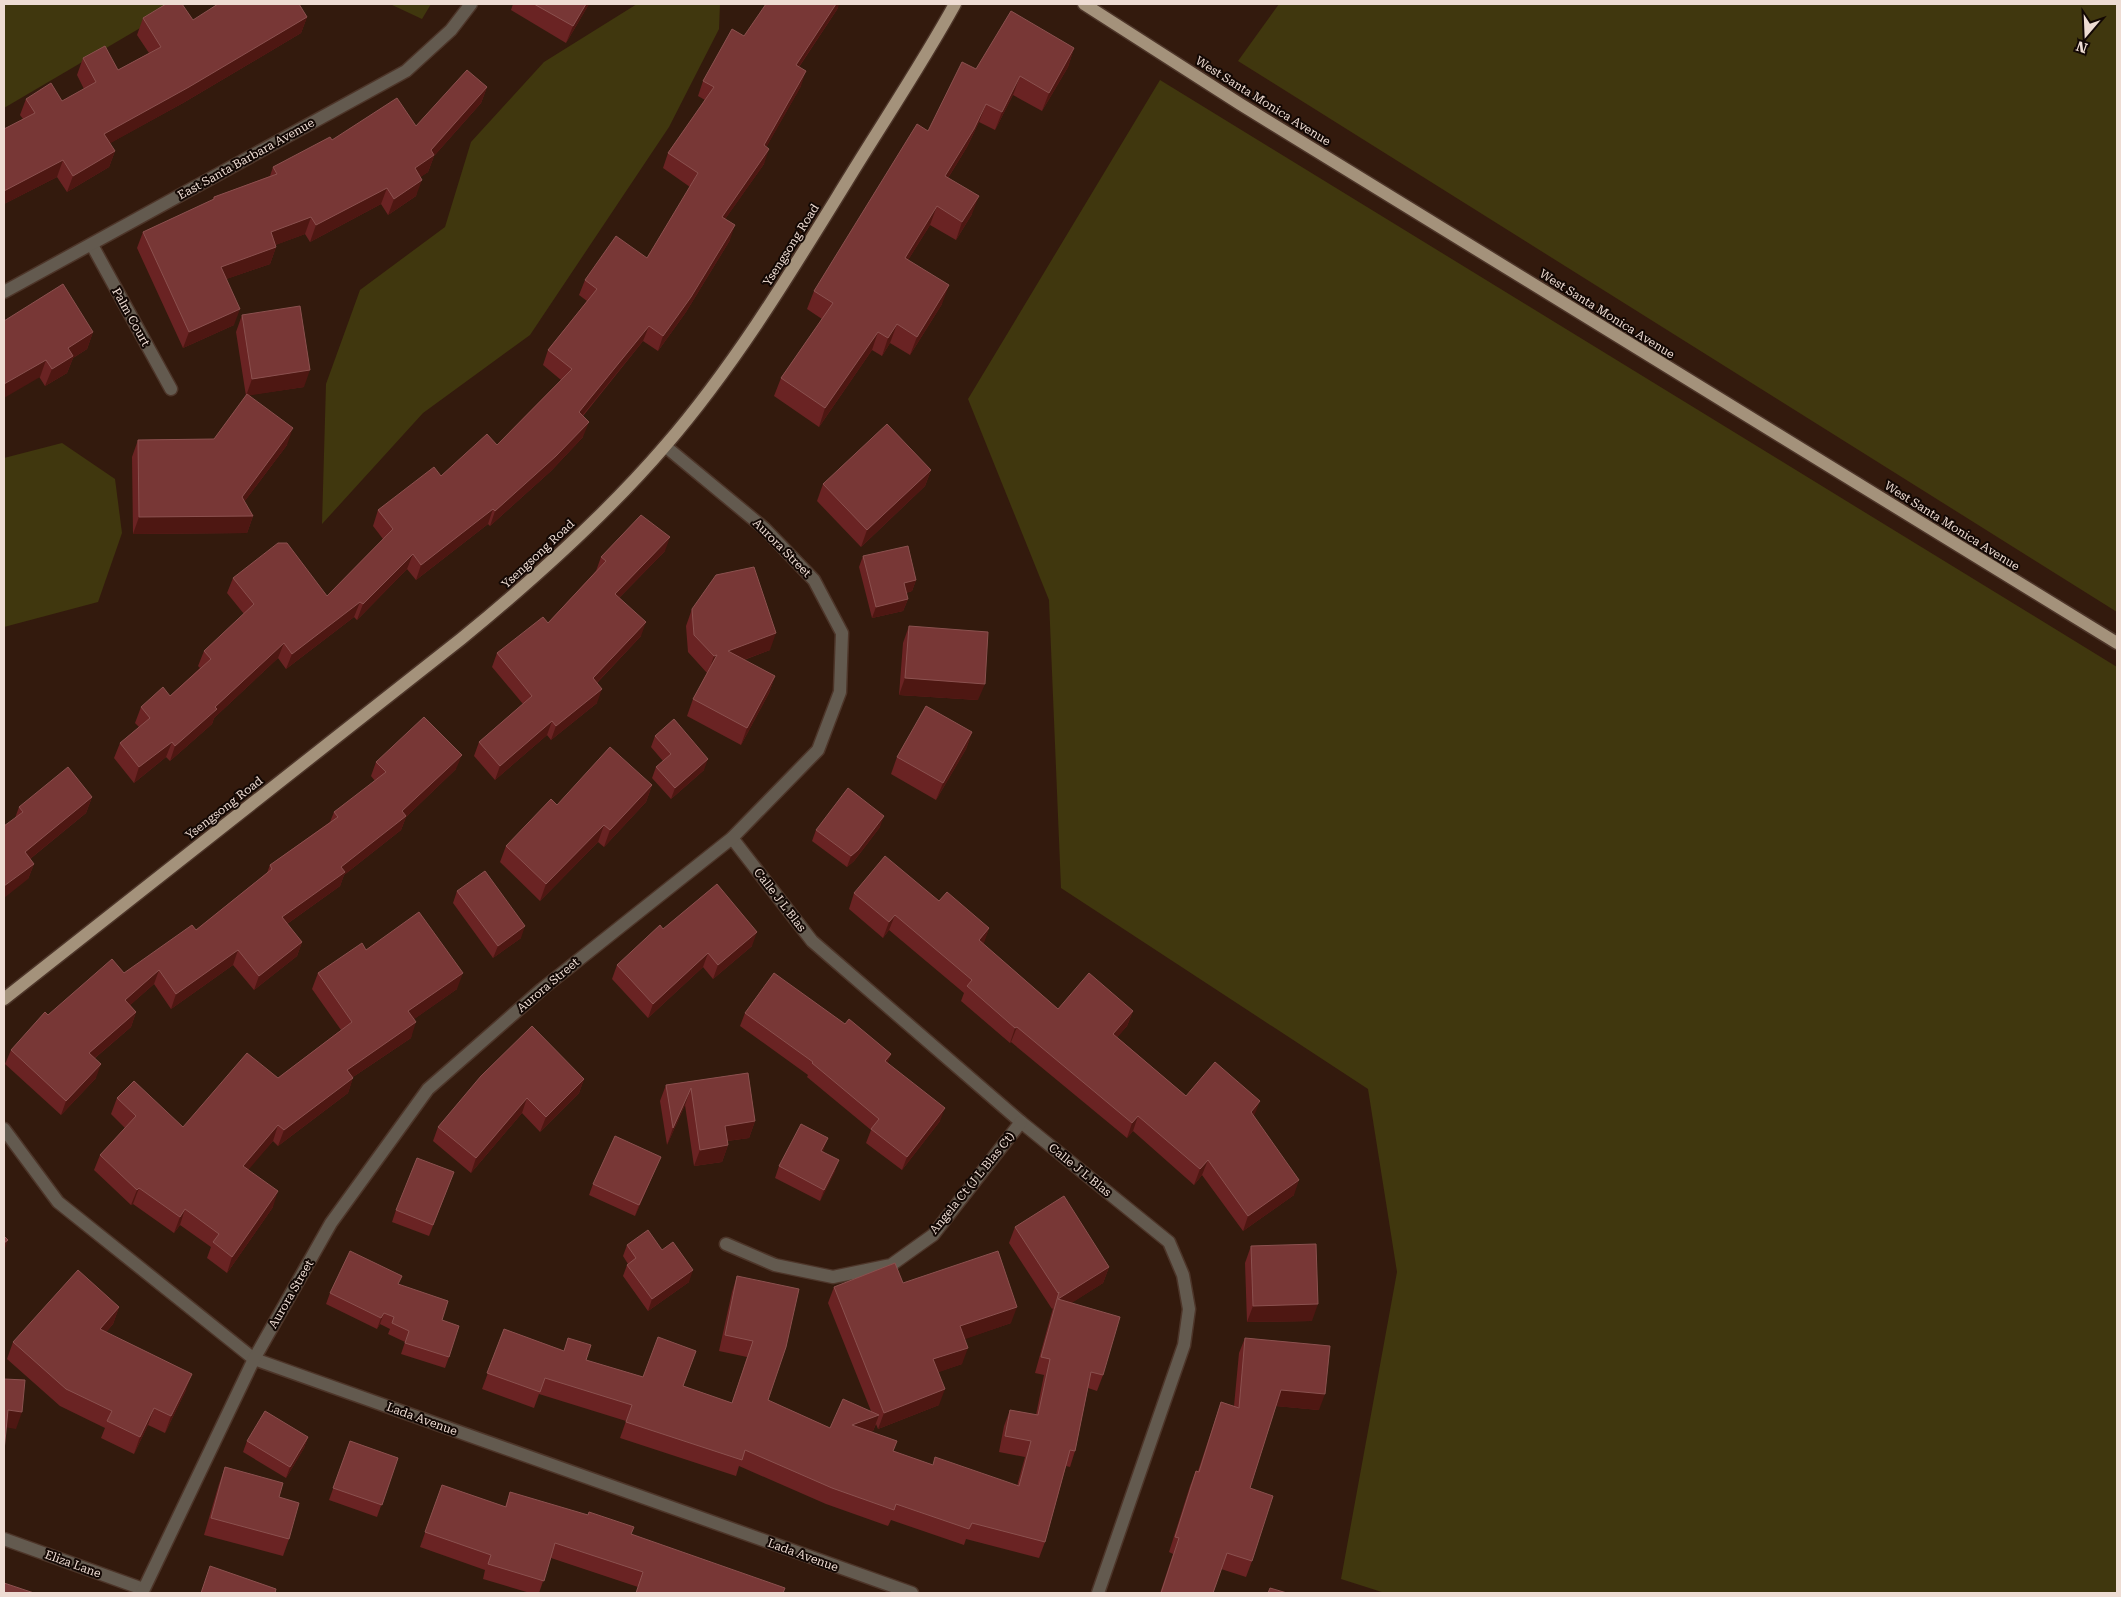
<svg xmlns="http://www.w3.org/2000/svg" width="2121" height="1597" viewBox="0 0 2121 1597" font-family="'Roboto Serif',serif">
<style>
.green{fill:#40370e}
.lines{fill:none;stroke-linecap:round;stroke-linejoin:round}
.minor-casing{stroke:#4d3529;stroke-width:15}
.major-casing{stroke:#4d3529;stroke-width:15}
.minor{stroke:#635a4f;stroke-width:12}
.major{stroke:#a4927b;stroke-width:12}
.wall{fill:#6a2323}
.shaded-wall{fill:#4e1712}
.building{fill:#783736;stroke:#8b514f}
.labels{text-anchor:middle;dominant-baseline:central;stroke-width:4;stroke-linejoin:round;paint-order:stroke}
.street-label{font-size:12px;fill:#eedcd3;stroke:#130804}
</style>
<rect width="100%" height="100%" fill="#331a0d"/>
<!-- green -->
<g class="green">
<polygon points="4,4 181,4 4,108"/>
<polygon points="390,4 431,4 422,19"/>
<polygon points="637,4 720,4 719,29 669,127 530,335 423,413 322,524 326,384 360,290 445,227 471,142 544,62"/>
<polygon points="1279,4 2117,4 2117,612 1238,61"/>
<polygon points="1160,80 2117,667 2117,1593 1385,1593 1341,1579 1397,1272 1368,1089 1061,888 1049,600 968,399"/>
<polygon points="62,443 115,479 122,533 98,602 4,627 4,458"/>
</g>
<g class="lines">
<!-- minor casing -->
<g class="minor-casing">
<g id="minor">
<polyline points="92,245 171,389"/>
<polyline points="4,292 406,71 451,30 471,4"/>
<polyline points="732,838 812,941 1021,1122 1169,1242 1183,1275 1189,1309 1184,1345 1098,1593"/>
<polyline points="4,1129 58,1202 254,1359 912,1593"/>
<polyline points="726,1244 775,1265 833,1277 891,1265 933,1235 1021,1122"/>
<polyline points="4,1539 143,1589"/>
<polyline points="142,1593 254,1359 331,1223 428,1089 542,989 732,838 818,750 840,692 842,633 814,580 764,528 665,446"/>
</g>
</g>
<!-- major casing -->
<g class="major-casing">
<g id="major">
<polyline points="1084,4 1240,104 2117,643"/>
<path d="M 4,999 L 461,639 C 533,580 604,517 665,446 C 735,365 791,272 847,181 C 883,122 922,64 955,4"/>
</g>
</g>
<!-- minor -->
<use href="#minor" class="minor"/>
<!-- major -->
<use href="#major" class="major"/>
</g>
<!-- wall -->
<g class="wall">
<polygon points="513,4 589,4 566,43 511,10"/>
<polygon points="838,8 799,67 801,86 766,147 764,164 725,219 730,240 686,312 658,351 643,341 583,416 583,437 551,471 490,526 488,524 416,580 407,569 357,620 354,617 286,669 278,658 214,718 212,724 170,761 166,757 134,783 114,758 120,743 139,727 135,723 141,707 170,696 200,668 198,666 204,651 244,614 227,593 233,578 327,596 383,539 373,526 378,510 497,445 561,380 543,365 548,350 587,301 579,295 585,280 647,258 690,187 663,168 668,153 705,100 698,96 703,81 744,36"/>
<polygon points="307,17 301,33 183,103 110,143 115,151 109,167 67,192 57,177 4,204 4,129 23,119 20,115 26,99 62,101 84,89 77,75 83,58 118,70 149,53 137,35 143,18 193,20"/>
<polygon points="1074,48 1068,67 1042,111 1013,95 995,130 979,122 967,147 948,178 972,214 956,240 930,225 908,260 942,304 910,355 890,343 882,356 872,350 819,427 774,396 781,378 822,319 807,309 814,291 928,131 976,69"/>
<polygon points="487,87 481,103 434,156 428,172 420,177 416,196 388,215 381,204 310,242 305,234 275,245 276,247 270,264 226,279 234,325 183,348 137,248 143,232 213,200 214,197 270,176 273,167 332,140 416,126"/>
<polygon points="242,315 304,387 248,395 287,445 244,502 253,516 247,533 133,534 132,457 138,440 214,439 246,396 236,332"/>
<polygon points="4,321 93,332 87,349 73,358 67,373 45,386"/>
<polygon points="931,470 925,486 861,547 817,501 823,484"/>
<polygon points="665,551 619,598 641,636 597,683 597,703 551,740 547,735 495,780 474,756 479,742 523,704 492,667 497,653 548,623 596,571 601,557"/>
<polygon points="863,556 916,580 912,591 906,593 908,599 903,611 872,618 859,567"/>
<polygon points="692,609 770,650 744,660 775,676 769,693 741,745 687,716 693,699 707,673 688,652 686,626"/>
<polygon points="909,626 978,700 899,695 903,643"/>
<polygon points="972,732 966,749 936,800 891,774 897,757"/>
<polygon points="655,736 704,770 671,799 652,778 656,767 663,761 651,747"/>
<polygon points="376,762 456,769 406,817 401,830 344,875 340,886 287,924 302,942 297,956 254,990 233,965 171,1009 154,984 130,1005 136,1012 131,1027 95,1058 96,1078 61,1115 5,1064 11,1050 48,1015 124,973 196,930 267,873 270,865 330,822 334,812 375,781 371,776"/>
<polygon points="652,785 646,802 604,847 598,842 540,901 500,862 506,846 557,805"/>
<polygon points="92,797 86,813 30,859 34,864 28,879 15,818 19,807"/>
<polygon points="880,827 854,861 847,867 812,841 816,830"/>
<polygon points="457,891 521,938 493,958 453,903"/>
<polygon points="854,893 939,901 989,928 983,944 1058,1009 1133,1011 1127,1026 1117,1037 1186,1096 1254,1117 1294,1195 1243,1231 1202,1175 1194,1185 1133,1131 1127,1138 1011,1042 1010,1043 961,1001 964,993 889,930 883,938 849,909"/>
<polygon points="663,929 752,946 713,979 703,967 648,1018 612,979 617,965"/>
<polygon points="366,950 457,989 414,1019 411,1038 353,1077 348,1093 278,1146 273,1141 248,1169 273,1207 227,1273 207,1258 211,1247 180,1225 174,1233 133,1204 131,1205 94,1170 100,1155 125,1128 111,1114 117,1098 183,1127 278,1078 341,1030 312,989 318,973"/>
<polygon points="745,1013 845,1024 891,1054 887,1063 940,1121 902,1170 866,1143 871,1130 807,1077 808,1075 740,1026"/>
<polygon points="748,1073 755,1121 749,1138 727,1141 728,1145 722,1162 694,1166 685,1105 667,1145 660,1101 666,1085"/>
<polygon points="584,1079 579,1093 540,1132 522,1113 471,1173 433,1141 438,1127"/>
<polygon points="824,1149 823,1151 835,1171 820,1201 775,1178 779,1166"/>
<polygon points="656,1168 635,1216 589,1195 593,1184"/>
<polygon points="454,1172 429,1236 392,1222 396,1210"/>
<polygon points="1015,1227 1109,1267 1103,1283 1071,1303 1103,1375 1097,1391 1088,1388 1075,1451 1070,1467 1066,1466 1045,1542 1039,1558 966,1539 964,1545 891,1520 888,1526 826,1504 739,1466 736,1476 620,1438 626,1421 539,1394 534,1408 482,1389 504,1329 564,1351 568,1338 586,1360 643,1377 683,1386 732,1403 747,1357 719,1351 732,1292 737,1276 768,1400 830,1428 871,1411 828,1303 834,1287 903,1283 1011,1323 964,1339 962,1364 938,1372 939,1405 878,1429 876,1424 873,1431 871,1432 893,1451 933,1465 1017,1486 1025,1457 999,1452 1004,1426 1010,1410 1036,1415 1044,1375 1035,1373 1053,1308 1052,1309 1009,1243"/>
<polygon points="627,1245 662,1250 689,1282 648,1311 623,1276 627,1265 628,1264 623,1256"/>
<polygon points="1251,1246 1312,1321 1247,1322 1245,1263"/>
<polygon points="398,1284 442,1320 449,1357 445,1368 401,1354 405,1342 388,1334 390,1329 380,1324 377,1329 326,1304 330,1293"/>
<polygon points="119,1307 113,1324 106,1332 186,1390 165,1433 148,1425 134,1454 101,1438 105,1428 60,1406 7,1359 13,1342"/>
<polygon points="1245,1338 1319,1410 1276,1406 1250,1488 1252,1561 1246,1577 1221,1569 1213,1593 1160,1593 1173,1554 1169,1552 1190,1486 1196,1471 1198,1471 1221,1402 1234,1406 1239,1353"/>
<polygon points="308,1437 304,1448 286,1478 243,1452 247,1441"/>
<polygon points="350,1441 398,1458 377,1517 329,1500"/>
<polygon points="225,1467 279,1497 289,1539 283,1556 204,1535 219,1484"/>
<polygon points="442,1485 505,1507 510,1492 631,1534 783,1593 636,1593 638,1587 551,1558 539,1593 530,1593 483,1579 485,1570 420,1547"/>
</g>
<!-- shaded-wall -->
<g class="shaded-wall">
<polygon points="586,4 589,4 566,43 573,26"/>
<polygon points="836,4 839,4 838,8 790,80 796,65"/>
<polygon points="307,17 301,33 183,103 98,150 104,134"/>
<polygon points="1074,48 1068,67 1042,111 1049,93"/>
<polygon points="806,71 801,86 759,160 764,145"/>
<polygon points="1020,76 1013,95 995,130 1002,112"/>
<polygon points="487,87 481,103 434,156 428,172 409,185 415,168"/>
<polygon points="986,104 979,122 967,147 938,194 945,176"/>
<polygon points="769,149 764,164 716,232 722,217"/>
<polygon points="115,151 109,167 67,192 73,176"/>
<polygon points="63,160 57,177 4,204 4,191"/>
<polygon points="422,180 416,196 388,215 394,199"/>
<polygon points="387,188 381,204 310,242 316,225"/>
<polygon points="979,196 972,214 956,240 962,222"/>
<polygon points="937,206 930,225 898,276 905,258"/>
<polygon points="311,217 305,234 265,249 271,232"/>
<polygon points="735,225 730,240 686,312 658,351 663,336"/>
<polygon points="276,247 270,264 215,283 221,267"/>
<polygon points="949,285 942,304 910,355 917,337"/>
<polygon points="240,309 234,325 183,348 189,332"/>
<polygon points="897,324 890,343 882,356 888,338"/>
<polygon points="649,326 643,341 573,427 579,412"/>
<polygon points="93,332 87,349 73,358 67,373 45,386 52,369 68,348"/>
<polygon points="878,332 872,350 819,427 825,408"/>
<polygon points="46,360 40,377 4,398 4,384"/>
<polygon points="310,370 304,387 246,396 252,379"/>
<polygon points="589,422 583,437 551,471 490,526 495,511"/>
<polygon points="293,428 287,445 235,514 242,497"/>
<polygon points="931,470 925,486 861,547 867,530"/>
<polygon points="493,509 488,524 416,580 421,565"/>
<polygon points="253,516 247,533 133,534 139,517"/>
<polygon points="670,537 665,551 610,607 615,594"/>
<polygon points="413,554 407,569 357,620 363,604"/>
<polygon points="916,580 912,591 900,595 904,583"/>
<polygon points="908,599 903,611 872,618 876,607"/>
<polygon points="360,602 354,617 286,669 292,654"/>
<polygon points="646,622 641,636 588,692 593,678"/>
<polygon points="776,633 770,650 721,668 728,651"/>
<polygon points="284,643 278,658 214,718 212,724 170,761 175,746 215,707"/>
<polygon points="717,655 708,673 714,656"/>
<polygon points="775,676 769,693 741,745 747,728"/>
<polygon points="905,678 985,684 978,700 899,695"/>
<polygon points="602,689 597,703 551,740 556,726"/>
<polygon points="552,721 547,735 495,780 500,766"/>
<polygon points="972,732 966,749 936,800 943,783"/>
<polygon points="172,742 166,757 134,783 139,767"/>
<polygon points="462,755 456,769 406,817 401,830 344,875 340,886 277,931 282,917 341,867"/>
<polygon points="708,759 704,770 671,799 675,788"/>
<polygon points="652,785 646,802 604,847 610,830"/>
<polygon points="92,797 86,813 20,867 25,852"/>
<polygon points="884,816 880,827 854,861 847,867 851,856"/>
<polygon points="604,825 598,842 540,901 546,884"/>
<polygon points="34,864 28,879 4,898 4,886"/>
<polygon points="895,915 889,930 883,938 889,922"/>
<polygon points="525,926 521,938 493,958 498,946"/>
<polygon points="989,928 984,943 973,955 979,940"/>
<polygon points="757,932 752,946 713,979 718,965"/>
<polygon points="302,942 297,956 254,990 259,976"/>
<polygon points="238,950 233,965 171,1009 176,994"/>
<polygon points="708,953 703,967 648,1018 653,1004"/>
<polygon points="159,970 154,984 120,1014 125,1000"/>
<polygon points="463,973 457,989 403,1027 408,1011"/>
<polygon points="1133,1011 1127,1026 1107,1049 1113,1034"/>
<polygon points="136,1012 131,1027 84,1067 89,1053"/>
<polygon points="416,1022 411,1038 341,1085 347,1070"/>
<polygon points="1017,1027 1011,1042 1010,1043 1015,1028"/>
<polygon points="891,1054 886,1067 885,1061"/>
<polygon points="101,1064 96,1078 61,1115 66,1101"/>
<polygon points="353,1078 348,1093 278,1146 284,1130"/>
<polygon points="584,1079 579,1093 540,1132 546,1117"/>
<polygon points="691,1088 685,1105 667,1145 673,1128"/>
<polygon points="527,1098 522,1113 471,1173 476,1158"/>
<polygon points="1260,1101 1254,1116 1251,1112"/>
<polygon points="945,1108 940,1121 902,1170 907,1157"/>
<polygon points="1138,1116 1133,1131 1127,1138 1132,1123"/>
<polygon points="755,1121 749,1138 719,1142 725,1126"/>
<polygon points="278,1125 273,1141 238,1182 243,1166"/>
<polygon points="828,1138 824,1149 817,1162 821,1151"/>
<polygon points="728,1145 722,1162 694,1166 700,1150"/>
<polygon points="661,1157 656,1168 635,1216 639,1205"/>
<polygon points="839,1160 835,1171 820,1201 824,1190"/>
<polygon points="1208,1160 1202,1175 1194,1185 1200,1169"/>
<polygon points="1299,1180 1294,1195 1243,1231 1248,1216"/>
<polygon points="139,1188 133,1204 131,1205 137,1190"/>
<polygon points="278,1191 273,1207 227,1273 232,1257"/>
<polygon points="185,1209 180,1225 174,1233 180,1217"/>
<polygon points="8,1240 4,1251 4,1243"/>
<polygon points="1109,1267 1103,1283 1053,1315 1058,1299"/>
<polygon points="693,1270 689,1282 648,1311 652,1299"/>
<polygon points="1318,1304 1312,1321 1247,1322 1253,1306"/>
<polygon points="119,1307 113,1324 94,1346 100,1329"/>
<polygon points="1017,1307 1011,1323 954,1343 960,1326"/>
<polygon points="384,1313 380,1324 377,1329 381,1318"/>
<polygon points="968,1348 962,1364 928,1376 933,1359"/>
<polygon points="192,1374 186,1390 165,1433 171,1416"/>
<polygon points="945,1389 939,1405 878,1429 884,1413"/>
<polygon points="1281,1390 1325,1394 1319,1410 1275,1406"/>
<polygon points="154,1408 148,1425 134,1454 140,1437"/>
<polygon points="8,1410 22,1412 16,1429 4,1427"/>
<polygon points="879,1415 873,1431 846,1441 852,1425"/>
<polygon points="308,1437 304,1448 286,1478 290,1467"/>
</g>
<!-- building -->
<g class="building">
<polygon points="166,4 182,4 193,20 218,4 299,4 307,17 189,87 104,134 115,151 73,176 63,160 4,191 4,129 35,113 26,99 51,83 62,101 96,82 83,58 105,46 118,70 161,47 143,18"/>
<polygon points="534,4 586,4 573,26"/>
<polygon points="766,4 836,4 796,65 806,71 764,145 769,149 722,217 735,225 691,297 663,336 649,326 579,412 589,422 556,456 495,511 493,509 421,565 413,554 363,604 360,602 292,654 284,643 215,707 217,709 175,746 172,742 139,767 120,743 150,718 141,707 163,687 170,696 211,659 204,651 254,604 233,578 278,543 287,543 327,596 393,529 378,510 434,467 441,476 487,434 497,445 572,369 548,350 597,289 585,280 616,236 647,258 698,173 668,153 714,87 703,81 732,29 744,36"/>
<polygon points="1011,11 1074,48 1049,93 1020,76 1002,112 986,104 974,129 945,176 979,196 962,222 937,206 905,258 949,285 917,337 897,324 888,338 878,332 825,408 781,378 833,303 814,291 917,124 928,131 962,62 976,69"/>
<polygon points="467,70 487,87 431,150 434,155 415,168 422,180 394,199 387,188 316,225 311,217 271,232 276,247 221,267 240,309 189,332 143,232 214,199 214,197 277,174 273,167 330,137 332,140 397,98 416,126"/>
<polygon points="63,284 93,332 68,348 73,356 52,369 46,360 4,384 4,321"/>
<polygon points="300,306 310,370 252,379 242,315"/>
<polygon points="247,394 293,428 242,497 253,516 139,517 138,440 214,439"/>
<polygon points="887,424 931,470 867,530 823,484"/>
<polygon points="641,515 670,537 615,594 646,622 593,678 602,689 556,726 552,721 500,766 479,742 532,696 497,653 543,617 548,623 606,561 601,557"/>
<polygon points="908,546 916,580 904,583 908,599 876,607 863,556"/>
<polygon points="754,567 776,633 728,651 775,676 747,728 693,699 717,655 714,656 694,635 692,609 716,575"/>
<polygon points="909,626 988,632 985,684 905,678"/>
<polygon points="926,706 972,732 943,783 897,757"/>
<polygon points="424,717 462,755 402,811 406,816 341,867 345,872 282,917 302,942 259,976 238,950 176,994 159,970 125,1000 136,1012 89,1053 101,1064 66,1101 11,1050 45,1012 48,1015 112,959 124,973 192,925 196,930 272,869 270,865 338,817 334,812 386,772 376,762"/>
<polygon points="674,719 708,759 675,788 656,767 671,754 655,736"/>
<polygon points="610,747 652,785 610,830 604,825 546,884 506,846 551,799 557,805"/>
<polygon points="68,767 92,797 25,852 34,864 4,886 4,826 23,812 19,807"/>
<polygon points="848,788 884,816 858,850 851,856 816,830"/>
<polygon points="885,856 939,901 947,892 989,928 979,940 1058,1009 1089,973 1133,1011 1113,1034 1186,1096 1215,1062 1260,1101 1251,1112 1299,1180 1248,1216 1208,1160 1200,1169 1138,1116 1132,1123 1017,1027 1015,1028 967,986 972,980 895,915 889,922 854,893"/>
<polygon points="485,871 525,926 498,946 457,891"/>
<polygon points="717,884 757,932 718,965 708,953 653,1004 617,965 660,925 663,929"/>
<polygon points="419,912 463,973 408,1011 416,1022 347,1070 353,1078 284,1130 278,1125 243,1166 278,1191 232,1257 213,1242 219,1234 185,1209 180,1217 139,1188 137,1190 100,1155 136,1116 117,1098 134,1081 183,1127 247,1053 278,1078 352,1022 318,973 362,943 366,950"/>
<polygon points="774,973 845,1024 849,1019 891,1054 885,1061 945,1108 907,1157 871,1129 879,1119 812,1063 813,1062 745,1013"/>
<polygon points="532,1026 584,1079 546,1117 527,1098 476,1158 438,1127 481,1076"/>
<polygon points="748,1073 755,1121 725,1126 728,1145 700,1150 691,1088 673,1128 666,1085"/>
<polygon points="801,1124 828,1138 821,1151 839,1160 824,1190 779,1166"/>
<polygon points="615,1136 661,1157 639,1205 593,1184"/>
<polygon points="417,1158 454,1172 433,1225 396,1210"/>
<polygon points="1064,1196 1109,1267 1058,1299 1120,1317 1103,1375 1091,1372 1075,1451 1070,1450 1045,1542 972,1523 969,1529 896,1504 894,1510 832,1488 745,1450 742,1460 626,1422 632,1405 545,1378 540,1392 487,1373 504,1329 564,1351 568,1338 591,1345 586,1360 643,1377 658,1337 696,1351 683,1386 732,1403 753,1341 725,1335 737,1276 799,1289 786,1347 768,1400 830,1428 843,1399 879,1415 852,1425 897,1441 893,1451 933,1465 935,1457 1019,1486 1031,1441 1005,1436 1010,1410 1038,1415 1050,1359 1041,1357 1059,1292 1058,1293 1015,1227"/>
<polygon points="648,1230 662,1250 673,1242 693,1270 652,1299 627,1265 636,1258 627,1245"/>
<polygon points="4,1236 8,1240 4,1243"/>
<polygon points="1316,1244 1318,1304 1253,1306 1251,1246"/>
<polygon points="350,1251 402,1276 398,1284 448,1301 442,1320 459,1326 449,1357 405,1343 409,1331 392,1323 394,1317 384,1313 381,1318 330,1293"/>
<polygon points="998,1251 1017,1307 960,1326 968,1348 933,1359 945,1389 884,1413 834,1287 895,1263 903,1283"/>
<polygon points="78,1270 119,1307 100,1329 192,1374 171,1416 154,1408 140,1437 107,1421 112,1411 66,1389 13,1342"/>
<polygon points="1245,1338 1330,1346 1325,1394 1281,1390 1250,1488 1273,1496 1252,1561 1227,1553 1213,1593 1161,1593 1179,1538 1175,1537 1196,1471 1199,1472 1221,1402 1239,1408"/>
<polygon points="4,1379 25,1380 22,1412 8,1410 4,1451"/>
<polygon points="265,1411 308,1437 290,1467 247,1441"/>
<polygon points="350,1441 398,1458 382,1505 333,1488"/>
<polygon points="225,1467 283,1483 279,1497 299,1503 289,1539 211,1518"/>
<polygon points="442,1485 506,1507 510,1492 588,1515 589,1512 634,1527 631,1534 785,1588 783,1593 636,1593 643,1572 555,1543 544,1581 488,1564 491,1555 425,1532"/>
<polygon points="210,1566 276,1589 275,1593 201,1593"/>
<polygon points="4,1583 34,1593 4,1593"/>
<polygon points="1270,1588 1287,1593 1268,1593"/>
</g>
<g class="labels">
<!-- street labels -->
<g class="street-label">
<text transform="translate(1263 101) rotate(32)">West Santa Monica Avenue</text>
<text transform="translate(246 159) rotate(-29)">East Santa Barbara Avenue</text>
<text transform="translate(791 245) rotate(-58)">Ysengsong Road</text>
<text transform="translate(1607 314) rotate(32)">West Santa Monica Avenue</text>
<text transform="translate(131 317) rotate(61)">Palm Court</text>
<text transform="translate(1952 526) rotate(32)">West Santa Monica Avenue</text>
<text transform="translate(782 548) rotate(45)">Aurora Street</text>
<text transform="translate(538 554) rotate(-43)">Ysengsong Road</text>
<text transform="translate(224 808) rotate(-38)">Ysengsong Road</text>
<text transform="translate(780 900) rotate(52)">Calle J L Blas</text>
<text transform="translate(548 985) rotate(-40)">Aurora Street</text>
<text transform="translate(1080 1170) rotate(39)">Calle J L Blas</text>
<text transform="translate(972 1183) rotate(-51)">Angela Ct (J L Blas Ct)</text>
<text transform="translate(291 1294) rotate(-60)">Aurora Street</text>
<text transform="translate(422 1419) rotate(20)">Lada Avenue</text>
<text transform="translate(803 1555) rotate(20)">Lada Avenue</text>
<text transform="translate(73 1564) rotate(20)">Eliza Lane</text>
</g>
</g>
<!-- border -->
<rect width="2121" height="1597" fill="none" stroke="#eedcd3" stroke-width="10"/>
<!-- north arrow -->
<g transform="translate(2086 35) rotate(199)" stroke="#130804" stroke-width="4" paint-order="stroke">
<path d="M0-4L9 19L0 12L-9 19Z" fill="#eedcd3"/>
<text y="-8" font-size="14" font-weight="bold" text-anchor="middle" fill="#eedcd3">N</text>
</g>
</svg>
